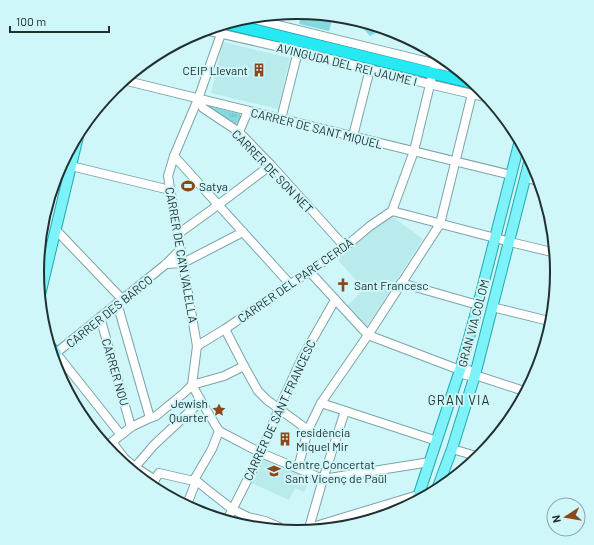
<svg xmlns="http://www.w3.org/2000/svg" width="594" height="545" viewBox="0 0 594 545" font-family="Barlow,sans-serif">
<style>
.built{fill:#b9eaec}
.green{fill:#83d9de}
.park{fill:url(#park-tufts)}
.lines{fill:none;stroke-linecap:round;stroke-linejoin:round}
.minor-casing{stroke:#7ea3a6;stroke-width:10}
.major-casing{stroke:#25a8af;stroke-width:12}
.highway-casing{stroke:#25a8af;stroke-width:13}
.minor{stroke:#fff;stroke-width:8}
.major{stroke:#7df2f8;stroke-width:10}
.highway{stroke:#27e9f3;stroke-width:11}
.labels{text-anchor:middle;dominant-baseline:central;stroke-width:4;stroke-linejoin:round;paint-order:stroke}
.street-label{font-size:12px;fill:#213031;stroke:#cff7f9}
.poi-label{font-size:12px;fill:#213031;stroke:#cff7f9;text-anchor:start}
.neighbourhood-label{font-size:13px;letter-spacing:1px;fill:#213031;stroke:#cff7f9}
.rim{fill:none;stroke:#213031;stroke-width:2}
</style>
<defs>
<pattern id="park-tufts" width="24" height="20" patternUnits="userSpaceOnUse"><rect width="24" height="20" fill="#83d9de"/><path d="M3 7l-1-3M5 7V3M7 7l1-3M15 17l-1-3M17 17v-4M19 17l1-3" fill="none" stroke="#71bbbf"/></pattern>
</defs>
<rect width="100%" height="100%" fill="#cff7f9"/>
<!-- built -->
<g class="built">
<polygon points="223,42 290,58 278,109 211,93"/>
<polygon points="390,217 393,217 423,239 366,328 346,307 364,289 338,260 375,225"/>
<polygon points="262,456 310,478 304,492 295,488 289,500 249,482"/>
</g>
<!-- green -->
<g class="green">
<polygon points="302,12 333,16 329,31 299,24"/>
<polygon points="355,19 384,28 370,36"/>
</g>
<!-- park -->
<polygon class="park" points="209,106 240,114 241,118 234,127 208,109"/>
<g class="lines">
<!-- minor casing -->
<g class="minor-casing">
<g id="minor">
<polyline points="245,17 457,69"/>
<polyline points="223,24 221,34 198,99 174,156 168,176 197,346 192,385 201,401 219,431 261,453 323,479"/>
<polyline points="205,30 298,51 429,84 489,98"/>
<polyline points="123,80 511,175"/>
<polyline points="198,99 203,108 239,132 271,165 345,247"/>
<polyline points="281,119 298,51"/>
<polyline points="239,132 248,111"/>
<polyline points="353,136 370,69"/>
<polyline points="174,156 290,284"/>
<polyline points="71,166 170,190"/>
<polyline points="526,178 540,181"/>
<polyline points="392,211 510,242 556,253"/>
<polyline points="392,211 414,151 434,68"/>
<polyline points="56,230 122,299"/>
<polyline points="178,234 218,205 271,165"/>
<polyline points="166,264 183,263 243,232"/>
<path d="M 309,271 L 368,335 L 460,370 C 467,368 471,370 475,375"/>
<polyline points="401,283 478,305"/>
<polyline points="117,303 150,418"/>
<polyline points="492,307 553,322"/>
<polyline points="100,317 131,427"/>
<polyline points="225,329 244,366 258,391 267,400 308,430"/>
<polyline points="197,346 225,329 345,247 370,226 392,211"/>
<polyline points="460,370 462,374 470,376 475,375 527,392"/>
<polyline points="192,385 224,376 244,366"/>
<polyline points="321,403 437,441"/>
<polyline points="121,435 56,353 166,264 180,250"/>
<polyline points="112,442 124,458 135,467 155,480"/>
<polyline points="104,446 112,442 131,427 150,418 156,416 184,393 192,385"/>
<polyline points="452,449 480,457"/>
<polyline points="135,467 154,445 201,401"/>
<polyline points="298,468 308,430 321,403 368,335 440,224 472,94"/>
<polyline points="323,479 430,462"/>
<polyline points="194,480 212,449 219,431"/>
<polyline points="150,487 159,473 198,482 209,491 232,509 248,517 265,521 277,526 286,532"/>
<polyline points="186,507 195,484 194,480"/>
<polyline points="226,522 261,453 279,408 302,358 335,300"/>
<polyline points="309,528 323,479 345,411"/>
<polyline points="303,532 309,528 418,495"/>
</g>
</g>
<!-- major casing -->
<g class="major-casing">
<g id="major">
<polyline points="39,299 80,128"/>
<polyline points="48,344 56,353 52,357"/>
<polyline points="436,492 452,449 475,375 530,159"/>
<polyline points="416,503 460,370 478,305 520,140"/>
</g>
</g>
<!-- highway casing -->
<g class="highway-casing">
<polyline id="highway" points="225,23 308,43 477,84"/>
</g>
<!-- minor -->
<use href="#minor" class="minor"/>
<!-- major -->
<use href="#major" class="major"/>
<!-- highway -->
<use href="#highway" class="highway"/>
</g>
<!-- icons -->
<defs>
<g id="building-bare" transform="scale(1.08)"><path d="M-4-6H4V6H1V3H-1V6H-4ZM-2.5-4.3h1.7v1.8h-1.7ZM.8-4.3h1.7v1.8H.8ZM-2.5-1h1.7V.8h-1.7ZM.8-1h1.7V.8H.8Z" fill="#8c481b" stroke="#cff7f9" stroke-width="2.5" paint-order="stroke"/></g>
<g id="stadium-bare" transform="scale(1.08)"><path d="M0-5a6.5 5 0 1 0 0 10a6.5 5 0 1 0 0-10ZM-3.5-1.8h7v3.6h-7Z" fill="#8c481b" stroke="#cff7f9" stroke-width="2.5" paint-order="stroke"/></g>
<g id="church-bare" transform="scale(1.08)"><path d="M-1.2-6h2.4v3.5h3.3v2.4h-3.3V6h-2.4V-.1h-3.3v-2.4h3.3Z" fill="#8c481b" stroke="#cff7f9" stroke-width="2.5" paint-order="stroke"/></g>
<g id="sight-bare" transform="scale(1.08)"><path d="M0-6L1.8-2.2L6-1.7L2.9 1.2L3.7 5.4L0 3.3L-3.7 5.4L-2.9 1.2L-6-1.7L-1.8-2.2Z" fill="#8c481b" stroke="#cff7f9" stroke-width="2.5" paint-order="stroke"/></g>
<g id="school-bare" transform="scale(1.08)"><path d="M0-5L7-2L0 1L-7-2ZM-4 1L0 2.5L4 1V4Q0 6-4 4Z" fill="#8c481b" stroke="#cff7f9" stroke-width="2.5" paint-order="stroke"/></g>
</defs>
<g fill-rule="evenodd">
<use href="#building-bare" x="259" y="70"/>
<use href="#stadium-bare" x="188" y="186"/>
<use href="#church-bare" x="343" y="285"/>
<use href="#sight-bare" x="219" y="410"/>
<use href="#building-bare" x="285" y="439"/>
<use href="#school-bare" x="274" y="471"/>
</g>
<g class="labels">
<!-- street labels -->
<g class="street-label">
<text transform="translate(347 64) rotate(14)">AVINGUDA DEL REI JAUME I</text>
<text transform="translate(317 128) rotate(14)">CARRER DE SANT MIQUEL</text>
<text transform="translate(273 171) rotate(46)">CARRER DE SON NET</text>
<text transform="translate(182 255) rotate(80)">CARRER DE CA'N VALELLA</text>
<text transform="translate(295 280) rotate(-35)">CARRER DEL PARE CERDÀ</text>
<text transform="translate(109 311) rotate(-39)">CARRER DES BARCO</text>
<text transform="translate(473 323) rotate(-75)">GRAN VIA COLOM</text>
<text transform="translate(116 372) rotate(74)">CARRER NOU</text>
<text transform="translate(279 410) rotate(-65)">CARRER DE SANT FRANCESC</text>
</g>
<!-- poi labels -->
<g class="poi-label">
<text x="248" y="70" text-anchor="end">CEIP Llevant</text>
<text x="199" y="186">Satya</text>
<text x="354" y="285">Sant Francesc</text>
<text x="208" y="403" text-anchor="end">Jewish<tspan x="208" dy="14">Quarter</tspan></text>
<text x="296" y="432">residència<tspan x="296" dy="14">Miquel Mir</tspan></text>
<text x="285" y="464">Centre Concertat<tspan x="285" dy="14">Sant Vicenç de Paül</tspan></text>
</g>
<!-- neighbourhood labels -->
<g class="neighbourhood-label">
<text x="459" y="400">GRAN VIA</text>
</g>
</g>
<!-- crop -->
<path d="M0 0H594V545H0ZM44 272a253 253 0 1 1 506 0a253 253 0 1 1-506 0Z" fill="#cff7f9" fill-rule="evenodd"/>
<path class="rim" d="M44 272a253 253 0 1 1 506 0a253 253 0 1 1-506 0Z"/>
<!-- north arrow -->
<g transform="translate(566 517) rotate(258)"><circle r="19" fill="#cff7f9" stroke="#89a7a9"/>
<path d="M0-3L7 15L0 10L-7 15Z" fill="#8c481b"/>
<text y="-6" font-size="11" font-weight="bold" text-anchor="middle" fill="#213031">N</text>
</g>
<!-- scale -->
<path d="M10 26v6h99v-6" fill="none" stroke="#213031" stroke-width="2"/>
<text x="16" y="26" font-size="12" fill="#213031" stroke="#cff7f9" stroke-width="3" paint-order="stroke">100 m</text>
</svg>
